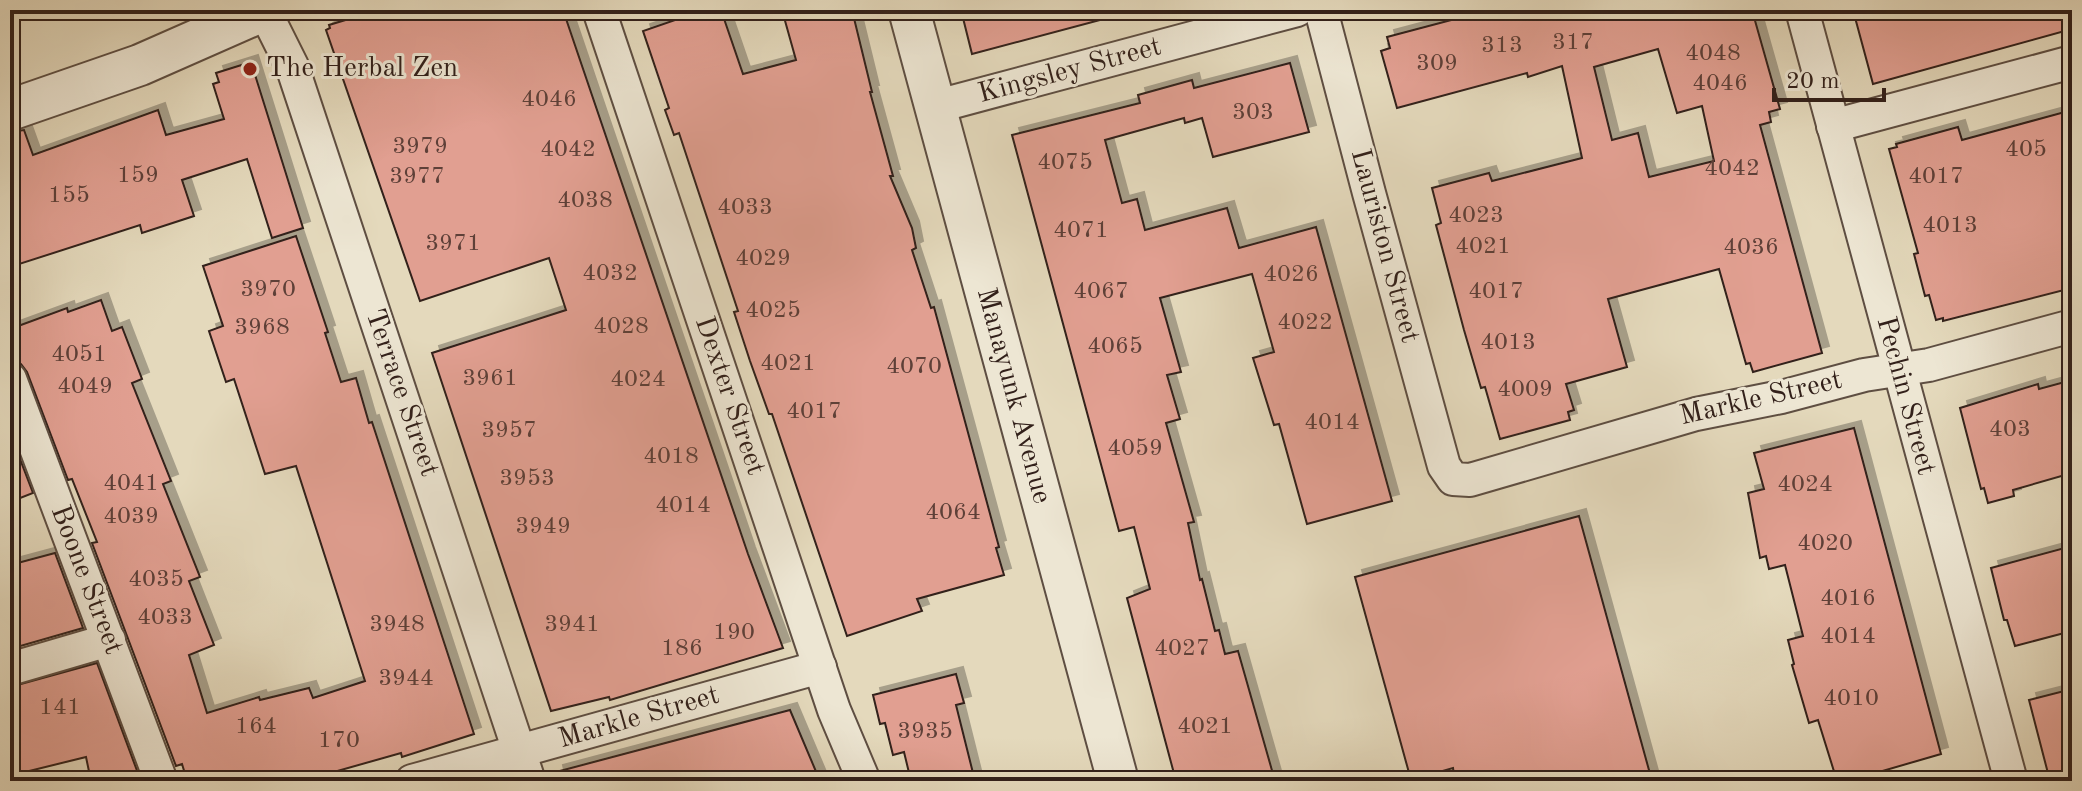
<svg xmlns="http://www.w3.org/2000/svg" width="2082" height="791" viewBox="0 0 2082 791" font-family="'Old Standard TT',serif">
<style>
.building{fill:#e19f91;stroke:#32201a;stroke-width:2;fill-rule:evenodd;filter:url(#shadow)}
.lines{fill:none;stroke-linecap:round;stroke-linejoin:round}
.minor-casing{stroke:#5e4e42;stroke-width:36}
.tertiary-casing{stroke:#5e4e42;stroke-width:44}
.minor{stroke:#ede6d3;stroke-width:32}
.tertiary{stroke:#ede6d3;stroke-width:40}
.poi-dot{fill:#8f2418;stroke:#ede6d3;stroke-width:3}
.labels{text-anchor:middle;dominant-baseline:central;stroke-width:6;stroke-linejoin:round;paint-order:stroke}
.number-label{font-size:24px;fill:#5e4038}
.poi-label{font-size:28px;fill:#32201a;stroke:#ede6d3;text-anchor:start}
.street-label{font-size:28px;fill:#32201a;stroke:#ede6d3}
</style>
<defs>
<filter id="shadow"><feDropShadow dx="7" dy="-7" stdDeviation="0" flood-color="#0004"/></filter>
</defs>
<rect width="100%" height="100%" fill="#e4d9bc"/>
<filter id="stains"><feTurbulence type="fractalNoise" baseFrequency=".0025" numOctaves="4"/><feColorMatrix values="0 0 0 0 .2 0 0 0 0 .09 0 0 0 0 .02 0 0 0 .5 -.17"/></filter>
<radialGradient id="worn" r=".72"><stop offset=".6" stop-color="#630" stop-opacity="0"/><stop offset="1" stop-color="#630" stop-opacity=".3"/></radialGradient>
<!-- building -->
<g class="building">
<polygon points="349,10 563,10 748,554 783,648 610,700 609,697 551,711 432,353 566,310 549,258 420,301 326,30 330,28 329,25 352,18"/>
<polygon points="704,10 721,10 743,74 796,60 782,10 852,10 872,92 870,92 893,176 890,176 912,228 916,248 912,250 931,308 934,307 999,547 996,548 1004,575 917,599 922,611 847,636 772,414 769,414 750,361 734,312 738,311 679,133 674,135 665,110 669,108 643,31"/>
<polygon points="961,10 1099,10 1100,20 972,54"/>
<path d="M 1489,10 L 1752,10 L 1780,109 L 1769,112 L 1771,122 L 1760,125 L 1822,353 L 1753,372 L 1750,363 L 1746,364 L 1719,269 L 1608,299 L 1627,367 L 1566,384 L 1574,410 L 1568,412 L 1570,420 L 1500,439 L 1485,387 L 1481,388 L 1464,330 L 1436,225 L 1441,223 L 1432,188 L 1489,173 L 1492,181 L 1582,158 L 1562,66 L 1528,77 L 1527,73 L 1397,108 L 1381,51 L 1390,48 L 1387,37 ZM 1658,49 L 1677,113 L 1702,106 L 1714,161 L 1649,177 L 1638,133 L 1612,140 L 1594,67 Z"/>
<polygon points="1853,10 2072,10 2072,29 1873,84"/>
<polygon points="251,62 303,228 272,238 247,159 182,180 194,216 142,233 140,225 10,267 10,132 24,130 33,155 158,110 166,135 224,119 213,84 219,82 216,73"/>
<polygon points="1290,63 1309,132 1213,157 1202,118 1185,123 1184,118 1105,140 1122,203 1137,199 1145,230 1227,208 1239,248 1316,227 1392,501 1307,524 1279,424 1274,425 1253,358 1274,352 1252,274 1160,298 1181,372 1167,375 1180,419 1166,423 1194,522 1188,523 1200,580 1202,579 1215,631 1219,630 1225,654 1238,651 1275,781 1176,781 1127,598 1150,589 1134,527 1119,531 1012,135 1140,103 1138,95 1192,80 1194,88"/>
<polygon points="2072,110 2072,288 1943,321 1943,318 1936,320 1929,295 1925,296 1914,254 1918,253 1889,149 1897,147 1896,144 1958,127 1962,140"/>
<polygon points="296,236 328,332 325,333 341,382 356,378 369,423 372,422 474,734 402,757 401,753 302,781 198,781 196,774 186,777 182,764 176,766 92,543 97,542 72,479 68,480 27,372 21,364 10,360 10,329 67,308 68,312 101,300 112,331 122,327 142,379 132,383 171,481 163,484 200,577 189,581 214,645 189,655 207,713 259,697 260,700 309,688 313,698 365,681 296,466 265,474 234,379 226,382 209,331 223,326 203,266"/>
<polygon points="2072,380 2072,473 2013,490 2014,496 1988,503 1984,488 1981,489 1960,408 2038,384 2039,389"/>
<polygon points="1854,428 1941,754 1848,781 1837,781 1818,720 1809,723 1792,665 1794,664 1788,640 1803,636 1785,565 1769,569 1766,556 1760,558 1748,493 1764,489 1754,453"/>
<polygon points="10,433 33,493 10,502"/>
<polygon points="1579,516 1652,781 1455,781 1453,768 1411,780 1355,577"/>
<polygon points="2072,546 2072,631 2015,646 2007,620 2004,620 1991,568"/>
<polygon points="55,553 83,628 10,649 10,565"/>
<polygon points="97,663 139,776 121,781 91,781 86,757 17,774 10,747 10,687"/>
<polygon points="956,674 964,703 956,705 975,781 911,781 904,752 893,755 885,723 880,724 873,695"/>
<polygon points="2072,689 2072,781 2050,781 2029,700"/>
<polygon points="790,710 820,781 558,781 556,772"/>
</g>
<g class="lines">
<!-- minor casing -->
<g class="minor-casing">
<g id="minor">
<polyline points="264,10 292,66 529,781"/>
<polyline points="599,10 834,710 864,781"/>
<polyline points="1321,10 1369,193 1444,466 1453,479 1470,480 1696,414 1781,397 1864,375 1929,365 2072,326"/>
<polyline points="1802,10 2011,781"/>
<polyline points="934,107 1297,10"/>
<polyline points="1833,126 2072,62"/>
<polyline points="10,379 161,781"/>
<polyline points="10,669 109,640"/>
<polyline points="412,781 820,667"/>
</g>
</g>
<!-- tertiary casing -->
<g class="tertiary-casing">
<g id="tertiary">
<polyline points="909,10 1118,781"/>
<polyline points="10,110 140,65 265,10"/>
</g>
</g>
<!-- minor -->
<use href="#minor" class="minor"/>
<!-- tertiary -->
<use href="#tertiary" class="tertiary"/>
</g>
<!-- markers -->
<circle class="poi-dot" cx="250" cy="69" r="8"/>
<g class="labels">
<!-- number labels -->
<g class="number-label">
<text x="1573" y="43">317</text>
<text x="1502" y="46">313</text>
<text x="1713" y="54">4048</text>
<text x="1437" y="64">309</text>
<text x="1720" y="84">4046</text>
<text x="549" y="100">4046</text>
<text x="1253" y="113">303</text>
<text x="420" y="147">3979</text>
<text x="568" y="150">4042</text>
<text x="2026" y="150">405</text>
<text x="1065" y="163">4075</text>
<text x="1732" y="169">4042</text>
<text x="138" y="176">159</text>
<text x="417" y="177">3977</text>
<text x="1936" y="177">4017</text>
<text x="69" y="196">155</text>
<text x="585" y="201">4038</text>
<text x="745" y="208">4033</text>
<text x="1476" y="216">4023</text>
<text x="1950" y="226">4013</text>
<text x="1081" y="231">4071</text>
<text x="453" y="244">3971</text>
<text x="1483" y="247">4021</text>
<text x="1751" y="248">4036</text>
<text x="763" y="259">4029</text>
<text x="610" y="274">4032</text>
<text x="1291" y="275">4026</text>
<text x="268" y="290">3970</text>
<text x="1101" y="292">4067</text>
<text x="1496" y="292">4017</text>
<text x="773" y="311">4025</text>
<text x="1305" y="323">4022</text>
<text x="621" y="327">4028</text>
<text x="262" y="328">3968</text>
<text x="1508" y="343">4013</text>
<text x="1115" y="347">4065</text>
<text x="79" y="355">4051</text>
<text x="788" y="364">4021</text>
<text x="914" y="367">4070</text>
<text x="490" y="379">3961</text>
<text x="638" y="380">4024</text>
<text x="85" y="387">4049</text>
<text x="1525" y="390">4009</text>
<text x="814" y="412">4017</text>
<text x="1332" y="423">4014</text>
<text x="2010" y="430">403</text>
<text x="509" y="431">3957</text>
<text x="1135" y="449">4059</text>
<text x="671" y="457">4018</text>
<text x="527" y="479">3953</text>
<text x="131" y="484">4041</text>
<text x="1805" y="485">4024</text>
<text x="683" y="506">4014</text>
<text x="953" y="513">4064</text>
<text x="131" y="517">4039</text>
<text x="543" y="527">3949</text>
<text x="1825" y="544">4020</text>
<text x="156" y="580">4035</text>
<text x="1848" y="599">4016</text>
<text x="165" y="618">4033</text>
<text x="397" y="625">3948</text>
<text x="572" y="625">3941</text>
<text x="734" y="633">190</text>
<text x="1848" y="637">4014</text>
<text x="682" y="649">186</text>
<text x="1182" y="649">4027</text>
<text x="406" y="679">3944</text>
<text x="1851" y="699">4010</text>
<text x="60" y="708">141</text>
<text x="256" y="727">164</text>
<text x="1205" y="727">4021</text>
<text x="925" y="732">3935</text>
<text x="339" y="741">170</text>
</g>
<!-- poi labels -->
<g class="poi-label">
<text x="266" y="69">The Herbal Zen</text>
</g>
<!-- street labels -->
<g class="street-label">
<text transform="translate(1070 71) rotate(-15)">Kingsley Street</text>
<text transform="translate(1384 246) rotate(75)">Lauriston Street</text>
<text transform="translate(401 393) rotate(71)">Terrace Street</text>
<text transform="translate(729 396) rotate(71)">Dexter Street</text>
<text transform="translate(1013 396) rotate(75)">Manayunk Avenue</text>
<text transform="translate(1905 396) rotate(75)">Pechin Street</text>
<text transform="translate(1761 399) rotate(-13)">Markle Street</text>
<text transform="translate(86 580) rotate(69)">Boone Street</text>
<text transform="translate(639 718) rotate(-16)">Markle Street</text>
</g>
</g>
<!-- margin -->
<rect width="2082" height="791" fill="none" stroke="#e4d9bc" stroke-width="40"/>
<rect x="12" y="12" width="2058" height="767" fill="none" stroke="#32201a" stroke-width="4"/>
<rect x="20" y="20" width="2042" height="751" fill="none" stroke="#32201a" stroke-width="2"/>
<!-- scale -->
<path d="M1774 88v12h110v-12" fill="none" stroke="#32201a" stroke-width="4"/>
<text x="1786" y="88" font-size="24" fill="#32201a" stroke="#ede6d3" stroke-width="6" paint-order="stroke">20 m</text>
<rect width="100%" height="100%" filter="url(#stains)"/>
<rect width="100%" height="100%" fill="url(#worn)"/>
</svg>
